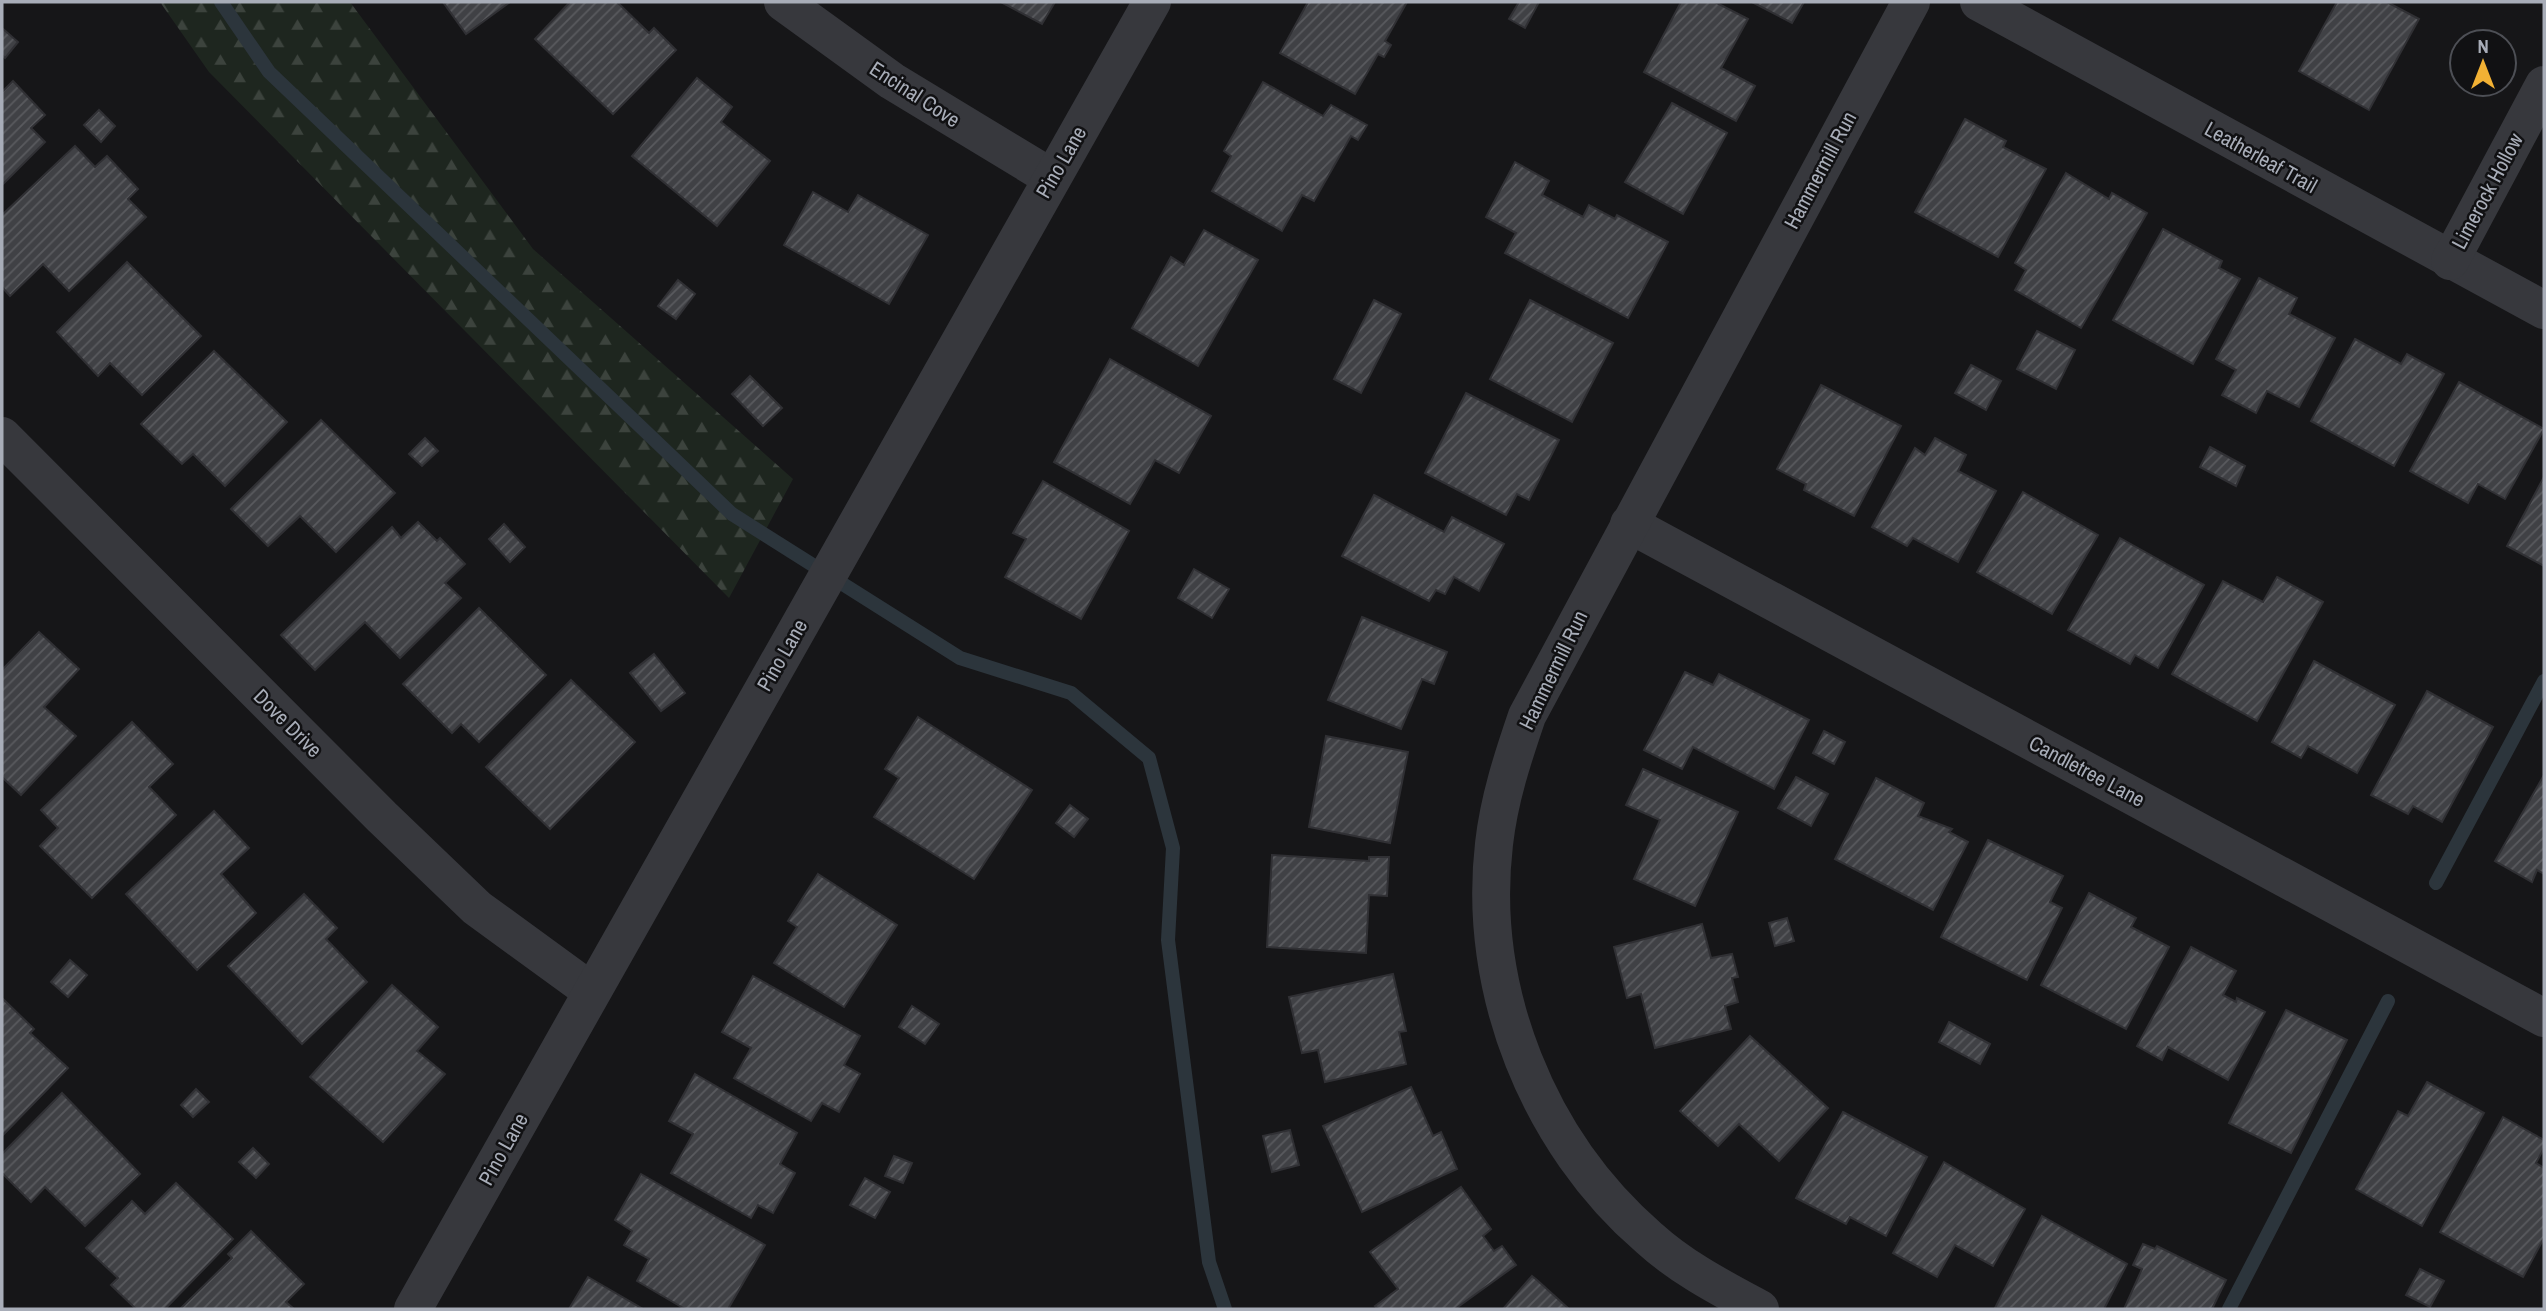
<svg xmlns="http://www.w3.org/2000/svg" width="2546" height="1311" viewBox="0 0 2546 1311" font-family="'Archivo Narrow',sans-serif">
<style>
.forest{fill:url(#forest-firs)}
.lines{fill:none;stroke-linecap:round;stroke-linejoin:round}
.stream{stroke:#2c353c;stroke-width:14}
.building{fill:url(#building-hatch);stroke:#303034;stroke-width:2}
.street{stroke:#37383d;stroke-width:38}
.labels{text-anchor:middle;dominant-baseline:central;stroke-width:5;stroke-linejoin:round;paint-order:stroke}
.street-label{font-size:21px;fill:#a8adb8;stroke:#111113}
</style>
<defs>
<pattern id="forest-firs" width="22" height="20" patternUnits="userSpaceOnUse" patternTransform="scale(1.75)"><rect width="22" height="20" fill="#1e261f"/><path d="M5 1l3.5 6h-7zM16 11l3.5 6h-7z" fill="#3c433d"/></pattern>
<pattern id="building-hatch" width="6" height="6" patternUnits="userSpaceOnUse" patternTransform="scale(1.75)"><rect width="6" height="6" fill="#404145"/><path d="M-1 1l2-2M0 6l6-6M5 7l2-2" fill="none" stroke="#595a5e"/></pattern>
</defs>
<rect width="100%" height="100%" fill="#161618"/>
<!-- forest -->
<polygon class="forest" points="160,2 350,2 533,249 793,479 729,598 209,72"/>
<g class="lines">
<!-- stream -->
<g class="stream">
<polyline points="221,2 269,72 732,514 960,658 1071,693 1149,758 1173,848 1168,940 1209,1262 1225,1309"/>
<polyline points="2436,883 2544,681"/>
<polyline points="2229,1309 2388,1001"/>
</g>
</g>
<!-- building -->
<g class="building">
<polygon points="443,2 510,2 466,34"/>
<polygon points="570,2 617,2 649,33 654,28 676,50 613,114 535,39"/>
<polygon points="1001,2 1055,2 1042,24"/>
<polygon points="1308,2 1407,2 1385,41 1391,45 1384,57 1378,54 1355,94 1280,53"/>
<polygon points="1519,2 1539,2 1525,28 1509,19"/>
<polygon points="1681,2 1715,2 1748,19 1721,68 1755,86 1736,121 1644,72"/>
<polygon points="1752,2 1804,2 1792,23"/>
<polygon points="2337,2 2387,2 2419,19 2369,110 2299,71"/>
<polygon points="2,28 18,42 5,58 2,55"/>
<polygon points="697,78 732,107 721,122 770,161 717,226 632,156"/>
<polygon points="13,81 45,115 31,128 45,142 2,185 2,92"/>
<polygon points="1263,82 1323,116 1331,105 1367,125 1358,140 1351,136 1314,201 1302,195 1282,231 1212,191 1231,156 1224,151"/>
<polygon points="1672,103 1727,133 1683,214 1625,182"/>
<polygon points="99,110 115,126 101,142 84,125"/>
<polygon points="1965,119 2006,141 2003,147 2046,169 1998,257 1915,212"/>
<polygon points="75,146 95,167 107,156 138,189 128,199 146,217 69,291 43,264 10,296 2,287 2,215"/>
<polygon points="1515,162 1549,181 1542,195 1583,217 1589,205 1615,219 1617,215 1668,242 1628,318 1505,253 1516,233 1486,217"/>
<polygon points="2066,173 2109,199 2112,193 2147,213 2081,328 2015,290 2026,270 2015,263"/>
<polygon points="813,192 848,212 858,195 928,235 889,304 784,245"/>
<polygon points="2163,229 2222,261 2219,268 2240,279 2193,364 2113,320"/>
<polygon points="1204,230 1258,260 1198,366 1132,328 1171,257 1184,265"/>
<polygon points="127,262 201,336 142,395 110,363 98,376 57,332"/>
<polygon points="2259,278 2297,298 2289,314 2335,338 2299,407 2267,391 2256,413 2222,395 2236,370 2216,359"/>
<polygon points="678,280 695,294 676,319 658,306"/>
<polygon points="1374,300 1401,314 1361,393 1334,379"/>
<polygon points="1530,300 1613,343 1572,422 1490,379"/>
<polygon points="2037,331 2075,350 2056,389 2017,369"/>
<polygon points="2355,339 2401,364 2407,354 2444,374 2394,466 2311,421"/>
<polygon points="214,351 287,422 225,486 193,454 182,464 141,424"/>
<polygon points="1110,359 1211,416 1179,473 1155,460 1130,504 1054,462"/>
<polygon points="1971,365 2001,381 1986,410 1955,393"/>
<polygon points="750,376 782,408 763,426 732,394"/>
<polygon points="2459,382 2544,429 2505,499 2478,484 2468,503 2410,471"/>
<polygon points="1821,385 1901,426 1854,516 1804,490 1806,484 1777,469"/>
<polygon points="1466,393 1559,440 1529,500 1517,494 1506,515 1425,473"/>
<polygon points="321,420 395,493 336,552 300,516 268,546 231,509"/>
<polygon points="425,438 438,451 422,466 409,454"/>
<polygon points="1935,438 1966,455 1958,471 1996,491 1958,562 1913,538 1907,546 1872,527 1915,448 1925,455"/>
<polygon points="2210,447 2245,466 2236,486 2200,467"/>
<polygon points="2544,477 2544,566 2507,546"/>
<polygon points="1043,481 1129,531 1081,619 1005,577 1026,539 1013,533"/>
<polygon points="2023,492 2098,535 2052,614 1977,572"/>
<polygon points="1374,495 1444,532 1452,517 1504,544 1479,591 1454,577 1445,594 1436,590 1429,601 1342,556"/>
<polygon points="418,522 437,541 440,538 465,564 445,583 461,598 400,658 365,622 315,670 281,635 392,527 401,538"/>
<polygon points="504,524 525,547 510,562 489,539"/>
<polygon points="2120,538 2204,585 2158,668 2135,655 2130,664 2068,630"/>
<polygon points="1194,569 1229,589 1212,618 1178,598"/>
<polygon points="2277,577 2323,602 2257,721 2172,674 2223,581 2263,602"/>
<polygon points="479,608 546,675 479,742 461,724 452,733 403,684"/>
<polygon points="1362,617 1447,652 1434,684 1422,679 1401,729 1328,700"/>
<polygon points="39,632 79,669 44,707 76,736 21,795 2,777 2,670"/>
<polygon points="654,654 685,693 661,711 630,673"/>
<polygon points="2314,661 2395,705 2357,773 2308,746 2301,758 2272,742"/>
<polygon points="1685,672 1713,685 1719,674 1809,720 1774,789 1693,747 1682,769 1644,750"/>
<polygon points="571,680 635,742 550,829 486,767"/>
<polygon points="2427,691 2493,727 2442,822 2413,806 2408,814 2371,795"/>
<polygon points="918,717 1032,790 974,879 874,817 899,778 885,769"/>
<polygon points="132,722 173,764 149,787 176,815 92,898 40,846 58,828 41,810"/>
<polygon points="1824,731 1845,742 1834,764 1813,753"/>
<polygon points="1326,736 1408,752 1390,843 1309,827"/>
<polygon points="1643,769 1738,812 1695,906 1634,879 1660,820 1626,805"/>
<polygon points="2544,775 2544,874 2537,870 2532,882 2495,861"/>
<polygon points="1796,777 1828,794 1811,826 1778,808"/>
<polygon points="1876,778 1924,803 1918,816 1952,829 1949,832 1968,842 1933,910 1835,859"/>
<polygon points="1070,805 1088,819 1074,837 1056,823"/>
<polygon points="214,811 249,848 221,874 256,913 197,970 126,894"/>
<polygon points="1988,840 2063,876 2050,902 2062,908 2027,980 1941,937"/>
<polygon points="1272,855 1369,861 1369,857 1389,857 1387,896 1369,895 1366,953 1267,947"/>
<polygon points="818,874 897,925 844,1007 774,963 797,927 788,921"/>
<polygon points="2089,893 2136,918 2131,927 2169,947 2126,1029 2041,985"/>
<polygon points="304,894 337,928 326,939 367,982 302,1044 228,966"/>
<polygon points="1787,918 1794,941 1775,946 1769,923"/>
<polygon points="1702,924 1711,958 1732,954 1738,977 1732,978 1738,1002 1725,1006 1731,1029 1655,1048 1641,994 1627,998 1614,947"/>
<polygon points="2191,947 2236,971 2223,995 2236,1002 2237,998 2265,1012 2228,1080 2168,1047 2162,1060 2137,1046"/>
<polygon points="70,960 87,975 68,997 51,982"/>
<polygon points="1393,974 1406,1031 1399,1032 1406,1064 1325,1082 1318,1050 1302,1053 1289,997"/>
<polygon points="753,976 860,1036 844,1065 860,1074 839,1112 822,1103 811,1121 734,1078 751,1048 722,1032"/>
<polygon points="392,985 438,1027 417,1051 445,1074 383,1142 310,1077"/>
<polygon points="2,998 34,1029 30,1033 68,1068 2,1136"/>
<polygon points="912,1006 939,1024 925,1044 899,1027"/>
<polygon points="2286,1010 2347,1040 2291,1153 2229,1123"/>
<polygon points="1949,1022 1990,1044 1980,1064 1939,1042"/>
<polygon points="1750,1036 1828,1108 1779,1161 1739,1124 1718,1146 1680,1111"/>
<polygon points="695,1074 797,1133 780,1164 795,1173 773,1213 758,1205 751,1218 671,1173 693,1134 669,1121"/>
<polygon points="2427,1082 2484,1113 2422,1226 2356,1189 2398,1111 2408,1116"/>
<polygon points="1411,1087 1433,1136 1441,1132 1457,1169 1362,1212 1323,1126"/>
<polygon points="196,1089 209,1102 193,1117 181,1105"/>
<polygon points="62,1093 140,1174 85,1226 45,1187 31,1202 2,1173 2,1154"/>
<polygon points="1843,1112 1927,1157 1886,1236 1850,1217 1846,1224 1796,1198"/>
<polygon points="2503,1117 2544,1140 2544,1148 2536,1163 2544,1168 2544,1238 2523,1277 2440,1232"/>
<polygon points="1290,1130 1299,1165 1272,1172 1263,1136"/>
<polygon points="253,1148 269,1164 256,1178 239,1162"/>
<polygon points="894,1156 912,1163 903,1183 885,1176"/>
<polygon points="1944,1162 2025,1209 1993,1266 1955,1245 1937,1277 1893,1253"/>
<polygon points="641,1174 765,1245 728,1309 685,1309 637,1281 649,1259 624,1245 632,1231 615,1220"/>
<polygon points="865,1178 890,1192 875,1218 850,1205"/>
<polygon points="176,1183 233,1239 165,1309 136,1309 111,1285 118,1278 86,1248 132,1201 145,1214"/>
<polygon points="1461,1187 1491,1229 1483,1236 1494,1251 1502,1246 1516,1265 1455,1309 1378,1309 1375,1306 1398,1289 1370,1252"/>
<polygon points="2042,1216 2127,1264 2104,1309 1995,1308"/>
<polygon points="251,1231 304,1284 286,1302 294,1309 180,1309 232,1258 228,1254"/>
<polygon points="2143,1244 2155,1249 2157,1246 2226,1280 2212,1309 2124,1309 2142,1269 2133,1265"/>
<polygon points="2420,1269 2444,1281 2430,1307 2406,1295"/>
<polygon points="1532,1276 1537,1280 1569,1309 1503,1309"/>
<polygon points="588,1277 643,1309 569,1309"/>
</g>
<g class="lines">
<!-- street -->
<g class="street">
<polyline points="783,2 892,81 1052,178"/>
<polyline points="1979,2 2544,310"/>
<polyline points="2450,261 2544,85"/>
<polyline points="2,436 382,817 477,908 591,991"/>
<polyline points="1629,524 2544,1018"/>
<polyline points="413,1309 1152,2"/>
<path d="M 1760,1309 C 1721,1288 1682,1268 1649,1238 C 1538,1142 1477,990 1494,844 C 1499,799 1513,757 1527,716 L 1911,2"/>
</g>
</g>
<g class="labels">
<!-- street labels -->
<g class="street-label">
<text transform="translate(915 94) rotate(33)">Encinal Cove</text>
<text transform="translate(2261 157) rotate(29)">Leatherleaf Trail</text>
<text transform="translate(1061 162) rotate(-60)">Pino Lane</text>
<text transform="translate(1820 170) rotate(-62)">Hammermill Run</text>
<text transform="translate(2487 191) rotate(-62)">Limerock Hollow</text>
<text transform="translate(782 655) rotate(-60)">Pino Lane</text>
<text transform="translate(1553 670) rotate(-64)">Hammermill Run</text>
<text transform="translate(288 723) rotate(45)">Dove Drive</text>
<text transform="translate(2087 771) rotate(28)">Candletree Lane</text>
<text transform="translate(503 1149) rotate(-61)">Pino Lane</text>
</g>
</g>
<!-- border -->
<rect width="2546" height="1311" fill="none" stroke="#a8adb8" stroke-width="7"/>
<!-- north arrow -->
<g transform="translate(2483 63)"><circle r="33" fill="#111113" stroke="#4d4f55" stroke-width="2"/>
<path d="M0-5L12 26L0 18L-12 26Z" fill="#f2b134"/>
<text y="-10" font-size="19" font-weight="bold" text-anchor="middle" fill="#a8adb8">N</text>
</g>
</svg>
